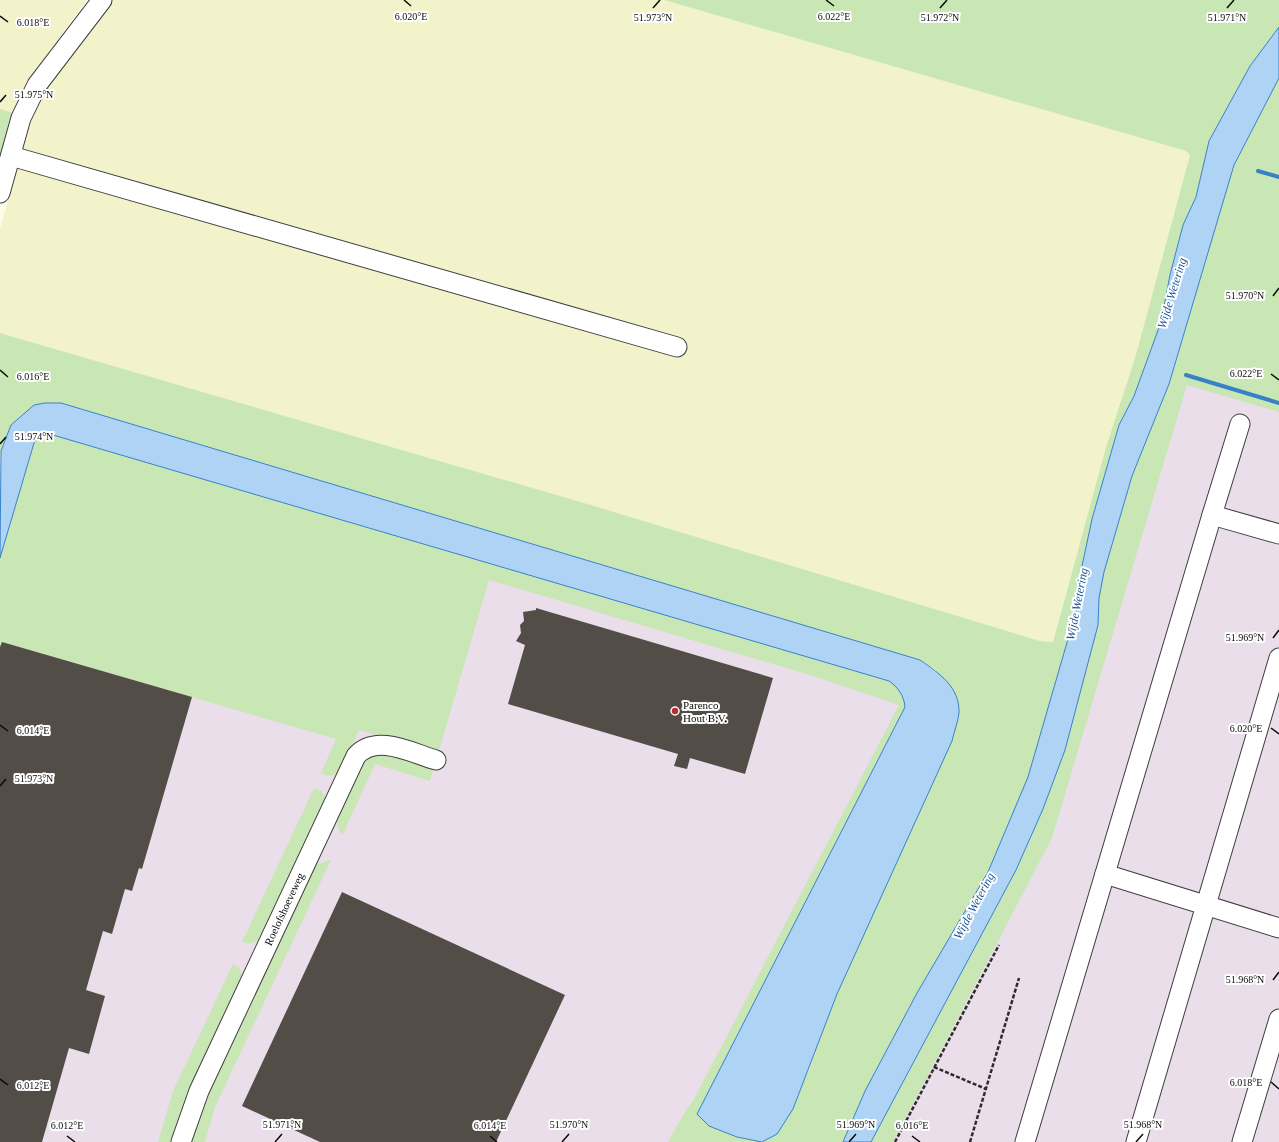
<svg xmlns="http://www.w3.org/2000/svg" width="1279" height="1142" viewBox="0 0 1279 1142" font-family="'Times New Roman',serif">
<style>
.industrial{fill:#eadeea}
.farmland{fill:#f2f3ca}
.green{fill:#c9e7b4}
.water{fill:#afd3f4;stroke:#3881c9}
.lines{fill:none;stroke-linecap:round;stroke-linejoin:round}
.stream{stroke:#3881c9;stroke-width:4}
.building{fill:#534d47}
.minor-casing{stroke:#3e3e3e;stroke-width:21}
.path{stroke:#2d2d2d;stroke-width:2.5;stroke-dasharray:4 2;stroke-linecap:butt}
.minor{stroke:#fff;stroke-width:19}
.ticks{fill:none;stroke:#0b0b0b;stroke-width:1.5}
.poi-dot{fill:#b62f28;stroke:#fff;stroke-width:1.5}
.labels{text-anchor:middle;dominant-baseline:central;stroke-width:4;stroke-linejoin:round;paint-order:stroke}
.poi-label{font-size:11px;fill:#0b0b0b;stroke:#fff;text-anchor:start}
.street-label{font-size:11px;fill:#0b0b0b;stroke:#fff}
.water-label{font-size:12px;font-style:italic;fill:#195497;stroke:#fff}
.ticks-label{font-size:10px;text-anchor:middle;fill:#0b0b0b;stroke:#fff;stroke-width:4;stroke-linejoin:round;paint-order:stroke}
</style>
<rect width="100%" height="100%" fill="#fefce9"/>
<!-- industrial -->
<g class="industrial">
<polygon points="1160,368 1279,400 1279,1142 859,1142"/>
<polygon points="30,417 911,670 821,1142 0,1142 0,519"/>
</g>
<!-- farmland -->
<g class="farmland">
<polygon points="0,0 87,0 27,81 13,113 0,109"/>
<polygon points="108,0 664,0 1186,151 1190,155 1135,358 1106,447 1053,642 1040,641 591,505 0,333 0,229 37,99"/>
</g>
<!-- green -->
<g class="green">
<polygon points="664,0 1279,0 1279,27 1250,66 1209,141 1196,197 1183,225 1170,275 1161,322 1134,396 1119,425 1092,519 1082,566 1077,608 1028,777 988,872 917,993 865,1091 843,1142 762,1142 808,1073 837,994 936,670 920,660 61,403 1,451 0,454 0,333 591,505 1040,641 1053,642 1106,447 1135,358 1190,155 1186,151"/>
<polygon points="1279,78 1279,412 1187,385 1052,838 893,1142 871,1142 1016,870 1043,809 1065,750 1098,625 1099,598 1104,572 1132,476 1169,384 1234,165"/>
<polygon points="0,109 13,113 0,160"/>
<path d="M 42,435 L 53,435 L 889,681 C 898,687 904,696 905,707 L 737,1137 L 762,1142 L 668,1142 L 686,1110 L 693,1101 L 899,705 L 810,675 L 489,580 L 438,754 L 359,730 C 354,740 344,772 333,775 C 329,777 325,775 321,773 L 336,739 L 2,642 L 0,647 L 0,558 L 34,443 L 37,438 Z"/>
<polygon points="387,754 434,767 430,781 375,764 343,834 340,833 335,815 363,760 371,756"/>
<path d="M 314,788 L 321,791 L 326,799 L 263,935 C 257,942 251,945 242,942 Z"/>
<polygon points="329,860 331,860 215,1107 205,1142 188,1142 196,1114 312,866"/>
<polygon points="233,964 239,968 243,977 174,1142 158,1142 173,1091"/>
</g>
<!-- water -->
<g class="water">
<polygon points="1279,27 1279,78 1234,165 1169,384 1132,476 1104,572 1099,598 1098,625 1065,750 1043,809 1016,870 871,1142 843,1142 865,1091 917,993 988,872 1028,777 1077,608 1082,566 1092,519 1119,425 1134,396 1161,322 1170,275 1183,225 1196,197 1209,141 1250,66"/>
<path d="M 45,403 L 61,403 L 920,660 C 939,673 960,687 959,713 C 958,722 954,732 952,741 L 837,994 L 793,1109 L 777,1134 L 762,1142 L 737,1137 L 709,1126 L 697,1114 L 905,707 C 904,696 898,687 889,681 L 53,435 C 44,435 39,435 34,443 L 0,558 L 1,451 L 11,425 L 34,405 Z"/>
</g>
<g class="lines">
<!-- stream -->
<g class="stream">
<polyline points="1258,171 1279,177"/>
<polyline points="1186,375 1279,403"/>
</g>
</g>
<!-- building -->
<g class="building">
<polygon points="536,608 773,678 745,774 690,758 687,769 674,766 678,754 508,704 525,645 516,641 521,633 520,625 524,621 523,612 536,610"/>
<polygon points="2,642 192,697 142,869 139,868 132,891 125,889 112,934 103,931 86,990 105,996 89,1054 69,1048 42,1142 0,1142 0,647"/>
<polygon points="342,892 565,995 496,1142 320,1142 242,1106"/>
</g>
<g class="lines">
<!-- minor casing -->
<g class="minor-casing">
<g id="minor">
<polyline points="11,156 677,347"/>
<polyline points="0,193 21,118 37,85 102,0"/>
<polyline points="1240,424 1212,515 1279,534"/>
<polyline points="1105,874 1279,928"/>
<path d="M 181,1142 L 199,1091 L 356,756 C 376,733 412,753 436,760"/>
<polyline points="1025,1142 1212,515"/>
<polyline points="1136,1142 1279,658"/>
<polyline points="1242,1142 1279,1019"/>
</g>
</g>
<!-- path -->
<g class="path">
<polyline points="934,1067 986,1089"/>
<polyline points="895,1142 999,945"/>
<polyline points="970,1142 1019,978"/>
</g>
<!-- minor -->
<use href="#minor" class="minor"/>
</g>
<!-- ticks -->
<path class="ticks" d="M 404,0 L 411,6M 826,0 L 834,6M 653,8 L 660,0M 940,8 L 947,0M 1227,8 L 1234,0M 0,16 L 8,22M 0,102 L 6,95M 1273,296 L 1279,288M 0,370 L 8,377M 1271,374 L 1279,380M 0,444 L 6,437M 1273,638 L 1279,630M 0,725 L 8,731M 1271,728 L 1279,734M 0,786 L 6,779M 1273,980 L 1279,972M 0,1079 L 8,1085M 1271,1082 L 1279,1089M 67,1136 L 75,1142M 490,1136 L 497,1142M 912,1136 L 920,1142M 275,1142 L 282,1134M 562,1142 L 569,1134M 849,1142 L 856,1134M 1136,1142 L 1143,1134"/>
<!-- markers -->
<circle class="poi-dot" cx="675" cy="711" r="4"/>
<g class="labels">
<!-- poi labels -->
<g class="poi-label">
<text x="683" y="705">Parenco<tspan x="683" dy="13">Hout B.V.</tspan></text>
</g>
<!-- street labels -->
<g class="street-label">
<text transform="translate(284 909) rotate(-65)">Roelofshoeveweg</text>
</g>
<!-- water labels -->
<g class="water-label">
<text transform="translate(1172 293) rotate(-73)">Wijde Wetering</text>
<text transform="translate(1077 604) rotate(-79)">Wijde Wetering</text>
<text transform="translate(974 906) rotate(-62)">Wijde Wetering</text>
</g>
</g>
<g class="ticks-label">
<text x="411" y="20">6.020°E</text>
<text x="834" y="20">6.022°E</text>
<text x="653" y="21">51.973°N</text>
<text x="940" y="21">51.972°N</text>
<text x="1227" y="21">51.971°N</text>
<text x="33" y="26">6.018°E</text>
<text x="34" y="98">51.975°N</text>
<text x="1245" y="299">51.970°N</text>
<text x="1246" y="377">6.022°E</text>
<text x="33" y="380">6.016°E</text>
<text x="34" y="440">51.974°N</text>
<text x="1245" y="641">51.969°N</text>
<text x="1246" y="732">6.020°E</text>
<text x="33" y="734">6.014°E</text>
<text x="34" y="782">51.973°N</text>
<text x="1245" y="983">51.968°N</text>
<text x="1246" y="1086">6.018°E</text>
<text x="33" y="1089">6.012°E</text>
<text x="282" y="1128">51.971°N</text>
<text x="569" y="1128">51.970°N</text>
<text x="856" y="1128">51.969°N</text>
<text x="1143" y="1128">51.968°N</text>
<text x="67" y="1129">6.012°E</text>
<text x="490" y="1129">6.014°E</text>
<text x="912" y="1129">6.016°E</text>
</g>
</svg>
